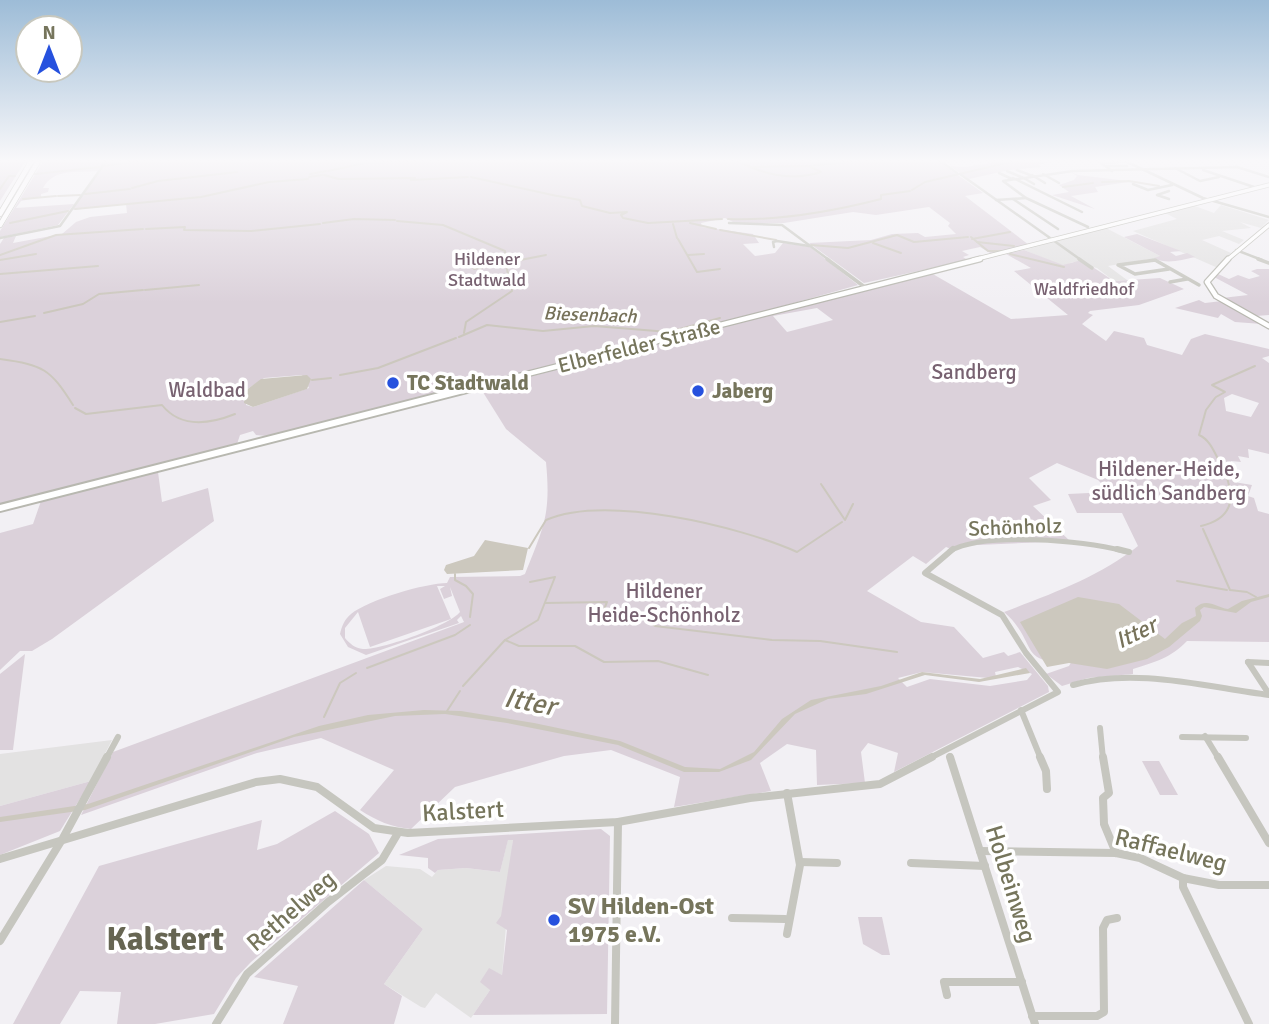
<svg xmlns="http://www.w3.org/2000/svg" width="1269" height="1024" viewBox="0 0 1269 1024" font-family="Signika,sans-serif">
<style>
.built{fill:#e3e2e2}
.green{fill:#dbd1da;fill-rule:evenodd}
.water{fill:#ccc8be}
.lines{fill:none;stroke-linecap:round;stroke-linejoin:round}
.stream{stroke:#ccc8be;stroke-width:2}
.major-far2-casing{stroke:#b8b8b0;stroke-width:5}
.major-far1-casing{stroke:#b8b8b0;stroke-width:7}
.major-casing{stroke:#b8b8b0;stroke-width:10}
.highway-casing{stroke:#b7b7b0;stroke-width:6}
.minor-far4{stroke:#c6c6bf;stroke-width:2.5}
.minor-far3{stroke:#c6c6bf;stroke-width:3.5}
.minor-far2{stroke:#c6c6bf;stroke-width:5}
.minor-far1{stroke:#c6c6bf;stroke-width:6}
.minor{stroke:#c6c6bf;stroke-width:8}
.major-far2{stroke:#fff;stroke-width:3.5}
.major-far1{stroke:#fff;stroke-width:4.5}
.major{stroke:#fff;stroke-width:6}
.highway{stroke:#fff;stroke-width:4.5}
.poi-dot{fill:#2651de;stroke:#fff;stroke-width:2.5}
.labels{text-anchor:middle;dominant-baseline:central;stroke-width:7;stroke-linejoin:round;paint-order:stroke}
.far-park-label{font-size:18px;fill:#786271;stroke:#fff}
.far-water-label{font-size:19px;font-style:italic;fill:#77725a;stroke:#fff}
.street-label{font-size:21px;fill:#76755c;stroke:#fff}
.park-label{font-size:21px;fill:#786271;stroke:#fff}
.poi-label{font-size:21px;font-weight:bold;fill:#76755c;stroke:#fff;text-anchor:start}
.water-label{font-size:23px;font-style:italic;fill:#77725a;stroke:#fff}
.near-street-label{font-size:24px;fill:#76755c;stroke:#fff}
.near-poi-label{font-size:24px;font-weight:bold;fill:#76755c;stroke:#fff;text-anchor:start}
.near-water-label{font-size:28px;font-style:italic;fill:#77725a;stroke:#fff}
.near-district-label{font-size:33px;font-weight:bold;fill:#666552;stroke:#fff}
</style>
<rect width="100%" height="100%" fill="#f2f0f4"/>
<!-- built -->
<g class="built">
<polygon points="1221,205 1269,220 1261,228 1240,222 1251,228 1222,231 1244,240 1239,244 1219,236 1202,240 1231,253 1218,268 1133,231 1177,219 1165,213 1195,206 1214,213"/>
<polygon points="1106,228 1162,257 1108,266 1127,280 1114,281 1097,268 1073,262 1063,266 1024,250"/>
<polygon points="112,740 91,781 0,806 0,754"/>
<polygon points="508,839 513,839 502,975 489,969 490,990 471,1018 436,993 425,1008 421,1007 384,984 423,929 364,880 386,866 420,869 432,877 438,870 466,868 500,872"/>
</g>
<!-- green -->
<g class="green">
<polygon points="0,160 26,160 0,201"/>
<path d="M 44,160 L 937,160 L 983,193 L 965,196 L 1029,245 L 992,254 L 980,247 L 962,251 L 969,255 L 963,257 L 968,260 L 864,283 L 809,243 L 871,240 L 892,234 L 918,233 L 925,237 L 956,234 L 948,226 L 950,223 L 929,207 L 876,215 L 853,212 L 784,223 L 735,223 L 725,218 L 701,223 L 702,227 L 753,234 L 759,243 L 743,244 L 755,256 L 775,253 L 783,243 L 810,247 L 858,285 L 737,319 L 266,436 L 256,435 L 253,431 L 240,435 L 237,444 L 227,447 L 0,505 L 0,244 L 4,238 L 16,236 L 13,243 L 62,234 L 76,222 L 90,217 L 127,213 L 126,204 L 72,210 L 105,164 L 98,171 C 76,173 54,168 43,188 L 49,188 L 48,192 L 41,194 L 41,197 L 21,201 L 16,208 L 74,204 L 58,225 L 1,237 L 0,240 L 0,231 ZM 302,375 L 309,388 L 253,407 L 246,405 L 246,390 L 264,378 Z"/>
<polygon points="992,160 1055,160 1039,165 1042,167 1009,170 969,179 950,166 965,167 991,163"/>
<polygon points="1071,172 1078,175 1160,185 1128,182 1095,187 1098,192 1071,196 1095,209 1052,195 1069,192 1059,185 1074,180 1077,176"/>
<path d="M 1137,234 L 1181,251 L 1170,252 L 1176,256 L 1187,253 L 1195,257 C 1181,260 1167,265 1154,258 L 1160,256 L 1124,237 Z"/>
<path d="M 1024,250 L 1063,265 L 1082,260 L 1114,281 L 1160,278 L 1184,289 L 1139,305 L 1090,311 L 1088,313 L 1093,315 L 1082,324 L 1106,341 L 1114,331 L 1144,338 L 1147,345 L 1182,355 L 1191,339 L 1205,334 L 1269,349 L 1269,356 L 1262,358 L 1269,363 L 1269,454 L 1248,449 L 1249,458 L 1238,456 L 1241,462 L 1231,461 L 1231,467 L 1224,466 L 1234,482 L 1252,485 L 1248,496 L 1254,498 L 1258,511 L 1269,514 L 1269,642 L 1187,641 C 1171,658 1155,662 1133,669 L 1133,674 L 1088,678 L 1062,686 L 1046,674 L 1069,666 L 1073,659 C 1017,668 1039,642 1004,612 C 1051,594 1099,577 1138,546 L 1122,513 L 1077,513 L 1068,494 L 1110,492 L 1098,480 L 1057,463 L 1029,478 L 1051,500 L 1033,506 L 1070,541 L 955,546 L 951,549 L 946,547 L 926,564 L 913,556 L 867,591 L 921,622 L 954,627 L 983,658 L 1004,652 L 1008,656 L 1020,652 L 1048,686 L 1049,692 L 894,772 L 898,753 L 868,743 L 861,752 L 865,783 L 817,785 L 816,750 L 787,744 L 760,763 L 771,791 L 674,807 L 680,777 L 611,750 L 564,756 L 455,787 L 411,829 C 391,827 377,821 360,810 L 394,770 L 321,738 L 257,753 L 81,815 L 113,752 L 464,622 L 461,616 L 457,620 L 459,623 L 366,655 L 348,647 L 340,634 C 342,626 344,620 351,614 C 368,600 426,583 447,583 L 450,577 L 520,576 L 525,574 C 544,526 551,515 546,462 L 506,429 L 481,389 L 931,273 L 1011,319 L 1068,315 L 1014,271 L 1031,268 L 1006,254 ZM 817,308 L 833,320 L 787,332 L 773,316 ZM 1232,394 L 1259,403 L 1251,417 L 1226,411 L 1224,398 ZM 437,586 L 445,586 L 440,589 L 444,599 L 452,596 L 450,587 L 460,612 C 449,626 381,650 363,649 C 355,648 350,644 345,638 L 345,628 L 358,612 L 370,647 L 451,619 ZM 1018,667 L 1032,674 L 1027,680 L 990,686 L 930,679 L 907,687 L 898,678 L 922,672 L 988,678 L 996,677 L 995,672 Z"/>
<polygon points="1257,269 1269,269 1269,315 1256,316 1222,298 1248,295 1214,277 1218,274 1229,279 1238,275 1249,279 1260,276 1251,271"/>
<polygon points="1199,300 1205,303 1222,301 1262,324 1235,322 1221,314 1218,318 1175,308"/>
<polygon points="158,472 162,502 208,488 214,521 52,639 32,651 20,651 0,670 0,533 33,524 41,501"/>
<polygon points="25,654 13,750 0,750 0,674"/>
<polygon points="1142,761 1159,761 1178,795 1160,795"/>
<polygon points="91,781 60,831 0,855 0,806"/>
<polygon points="335,811 369,834 379,853 251,962 236,978 214,1014 155,1024 117,1024 121,992 80,991 60,1024 13,1024 99,866 262,820 257,850 277,844"/>
<polygon points="601,829 610,836 607,1014 473,1015 490,990 480,982 489,968 502,975 507,930 496,923 501,916 513,840 508,840 500,872 466,868 438,870 435,873 428,868 428,858 399,855 438,839"/>
<polygon points="364,880 423,929 384,984 402,996 394,1024 283,1024 298,986 254,977"/>
<polygon points="858,917 882,917 890,955 882,955 863,944"/>
</g>
<!-- water -->
<g class="water">
<polygon points="307,375 311,379 307,389 253,407 244,403 245,391 261,379"/>
<polygon points="485,540 528,548 523,570 447,574 444,570 446,565 474,556"/>
<path d="M 1269,594 L 1269,597 L 1251,602 L 1236,613 L 1204,607 L 1200,610 L 1202,616 L 1200,621 L 1169,647 L 1147,659 L 1107,669 L 1069,663 L 1047,667 L 1020,622 L 1078,597 L 1119,604 L 1165,639 L 1182,623 L 1196,616 L 1195,608 C 1207,597 1215,607 1228,609 L 1242,601 Z"/>
<polygon points="1026,668 1030,673 979,682 925,675 866,694 828,699 795,714 751,760 719,772 684,772 618,745 507,723 445,714 395,716 294,737 85,810 0,822 0,817 88,804 319,726 368,715 424,710 461,711 534,723 620,741 685,767 720,769 754,752 782,719 811,700 881,686 922,672 980,679"/>
</g>
<g class="lines">
<!-- stream -->
<g class="stream">
<path d="M 735,160 C 763,174 790,182 821,172 L 809,166 L 865,160"/>
<polyline points="105,166 137,161"/>
<polyline points="754,167 808,166"/>
<polyline points="328,171 365,163 429,160"/>
<polyline points="35,174 99,167"/>
<polyline points="310,174 326,171"/>
<polyline points="324,175 339,179 415,178 411,180 468,177"/>
<polyline points="309,177 322,175"/>
<polyline points="471,177 557,196"/>
<polyline points="1102,182 1129,181 1159,186"/>
<polyline points="1063,187 1093,183"/>
<polyline points="132,188 158,181 237,172"/>
<polyline points="0,189 9,176 15,176"/>
<polyline points="912,190 925,182 1019,160"/>
<polyline points="85,194 130,189"/>
<polyline points="58,196 80,195"/>
<polyline points="558,196 580,200 582,206 610,213 627,212 621,215 623,218 648,223 722,219"/>
<polyline points="23,199 56,196"/>
<polyline points="75,209 201,197 269,182 308,179"/>
<path d="M 728,219 C 780,221 830,212 881,199 L 881,195 L 910,191"/>
<polyline points="397,221 443,225 505,251 506,262"/>
<polyline points="10,223 68,211"/>
<polyline points="323,223 354,219 395,220"/>
<polyline points="690,223 716,229"/>
<polyline points="673,224 677,238"/>
<polyline points="146,229 185,227 184,230 251,231 320,224"/>
<polyline points="720,230 776,240"/>
<polyline points="971,237 988,251 1001,251"/>
<polyline points="678,239 697,272 720,269"/>
<polyline points="972,239 1010,232"/>
<polyline points="977,242 1014,246"/>
<polyline points="873,243 901,253"/>
<polyline points="811,245 848,248 897,235 914,242 968,237"/>
<polyline points="1010,254 1064,267"/>
<polyline points="0,255 56,235 143,229"/>
<polyline points="688,255 704,254"/>
<polyline points="0,260 36,254"/>
<polyline points="473,268 513,260"/>
<polyline points="474,269 546,255"/>
<polyline points="0,274 98,266"/>
<polyline points="145,290 199,285"/>
<polyline points="44,313 83,304 99,294 143,290"/>
<polyline points="0,322 35,316"/>
<polyline points="464,333 466,322 512,291 506,265"/>
<polyline points="459,337 487,325 543,331 594,326 669,332 720,318"/>
<path d="M 0,359 C 44,365 50,369 73,405"/>
<polyline points="340,375 378,368 456,338"/>
<polyline points="312,380 331,378"/>
<polyline points="1216,397 1225,392 1212,385 1255,366"/>
<path d="M 75,408 L 86,414 L 162,405 C 181,429 210,424 235,414"/>
<polyline points="821,484 845,520 853,504"/>
<path d="M 1201,526 C 1239,517 1235,490 1219,461 C 1214,451 1209,439 1199,435 L 1206,410 L 1215,398"/>
<polyline points="1203,529 1230,590 1247,592 1256,597"/>
<path d="M 529,548 L 546,520 C 605,494 739,526 797,552 L 842,522"/>
<polyline points="455,574 455,580 466,586 473,594 470,617"/>
<polyline points="1177,581 1227,590"/>
<polyline points="545,603 607,602 602,614 628,610 655,626 772,640 820,641 897,652"/>
<polyline points="505,640 519,646 575,646 604,662 658,661 708,675"/>
<polyline points="367,668 455,635 470,625"/>
<polyline points="463,686 505,640 538,620 555,577 530,582"/>
<polyline points="447,711 460,691"/>
<polyline points="324,717 340,683 356,673"/>
</g>
<!-- major-far2 casing -->
<g class="major-far2-casing">
<g id="major-far2">
<polyline points="973,260 1269,185"/>
<polyline points="1227,260 1269,225"/>
</g>
</g>
<!-- major-far1 casing -->
<g class="major-far1-casing">
<g id="major-far1">
<polyline points="1228,259 1207,282 1216,296 1269,326"/>
<polyline points="472,388 980,259"/>
</g>
</g>
<!-- major casing -->
<g class="major-casing">
<polyline id="major" points="0,508 479,386"/>
</g>
<!-- highway casing -->
<g class="highway-casing">
<g id="highway">
<polyline points="0,214 32,160"/>
<polyline points="0,225 39,160"/>
</g>
</g>
<!-- minor-far4 -->
<g class="minor-far4">
<polyline points="939,160 957,173"/>
<polyline points="1123,160 1203,198 1269,217"/>
<polyline points="1106,166 1127,166"/>
<polyline points="1175,168 1200,181 1219,177"/>
<polyline points="1017,170 1030,175"/>
<polyline points="1203,170 1257,188"/>
<polyline points="1007,171 1021,177"/>
<polyline points="1112,171 1101,163 1119,162 1117,160"/>
<polyline points="999,173 1012,179"/>
<polyline points="960,174 1081,260"/>
<polyline points="1043,174 1059,183"/>
<polyline points="1032,175 1045,183"/>
<polyline points="1022,177 1034,184"/>
<polyline points="1013,178 1082,212"/>
<polyline points="1133,184 1148,190 1172,185"/>
<polyline points="1169,191 1157,195 1169,199"/>
<polyline points="1013,199 1058,229"/>
<polyline points="996,200 1026,198"/>
<polyline points="729,223 782,225 829,260"/>
<polyline points="1088,227 1026,198 1003,181 1073,171 1237,167 1269,177"/>
<polyline points="0,238 60,226 107,160"/>
<polyline points="774,247 773,242 777,241 809,246"/>
<polyline points="1236,250 1262,260"/>
<polyline points="1152,260 1156,260"/>
</g>
<!-- minor-far3 -->
<g class="minor-far3">
<polyline points="827,259 866,288"/>
<polyline points="1079,259 1092,268"/>
<polyline points="1258,259 1269,263"/>
<polyline points="1169,269 1135,274 1118,265 1155,260 1199,285"/>
<polyline points="1170,282 1187,279"/>
</g>
<!-- minor-far2 -->
<path class="minor-far2" d="M 950,551 C 985,531 1084,541 1124,551"/>
<!-- minor-far1 -->
<g class="minor-far1">
<polyline points="1117,549 1129,552"/>
<polyline points="1248,662 1269,694"/>
<polyline points="1248,662 1269,663"/>
<path d="M 1073,685 C 1135,667 1206,687 1269,695"/>
<polyline points="1021,710 1041,759"/>
<polyline points="1100,728 1103,759"/>
<polyline points="1205,736 1219,759"/>
<polyline points="1182,737 1246,738"/>
<polyline points="950,756 951,759"/>
<polyline points="106,759 118,737"/>
<polyline points="928,759 1058,692 1026,653 1002,615 925,573 953,549"/>
</g>
<!-- minor -->
<g class="minor">
<polyline points="950,757 1035,1024"/>
<polyline points="1040,757 1046,771 1047,789"/>
<polyline points="1103,757 1109,793 1103,798 1104,824 1116,853"/>
<polyline points="1218,757 1269,843"/>
<polyline points="787,793 800,865 787,934"/>
<polyline points="980,851 1116,853 1140,858 1183,878 1219,885 1269,885"/>
<polyline points="0,859 256,782 280,779 317,787 374,828 408,833 618,822 750,798 880,784 932,757"/>
<polyline points="800,862 837,863"/>
<polyline points="911,863 985,866"/>
<polyline points="1183,878 1183,887 1249,1024"/>
<polyline points="732,918 785,919"/>
<polyline points="0,941 63,838 107,757"/>
<polyline points="947,995 944,982 1022,982"/>
<polyline points="1032,1016 1097,1016 1104,1012 1103,928 1107,920 1117,918"/>
<polyline points="216,1024 247,974 328,902 382,860 398,833"/>
<polyline points="615,1024 618,822"/>
</g>
<!-- major-far2 -->
<use href="#major-far2" class="major-far2"/>
<!-- major-far1 -->
<use href="#major-far1" class="major-far1"/>
<!-- major -->
<use href="#major" class="major"/>
<!-- highway -->
<use href="#highway" class="highway"/>
</g>
<!-- sky -->
<linearGradient id="sky" x2="0" y2="1"><stop stop-color="#9dbcd7"/><stop offset="0.53" stop-color="#f9f8fa"/><stop offset="1" stop-color="#f9f8fa" stop-opacity="0"/></linearGradient>
<rect width="1269" height="303" fill="url(#sky)"/>
<!-- markers -->
<g class="poi-dot">
<circle cx="393" cy="383" r="7"/>
<circle cx="698" cy="391" r="7"/>
<circle cx="554" cy="920" r="7"/>
</g>
<g class="labels">
<!-- far-park labels -->
<g class="far-park-label">
<text x="487" y="259">Hildener<tspan x="487" dy="21">Stadtwald</tspan></text>
<text x="1084" y="289">Waldfriedhof</text>
</g>
<!-- far-water labels -->
<g class="far-water-label">
<text transform="translate(590 315) rotate(2)">Biesenbach</text>
</g>
<!-- street labels -->
<g class="street-label">
<text transform="translate(639 346) rotate(-14)">Elberfelder Straße</text>
<text transform="translate(1015 527) rotate(-2)">Schönholz</text>
</g>
<!-- park labels -->
<g class="park-label">
<text x="974" y="372">Sandberg</text>
<text x="207" y="390">Waldbad</text>
<text x="1169" y="469">Hildener-Heide,<tspan x="1169" dy="24">südlich Sandberg</tspan></text>
<text x="664" y="591">Hildener<tspan x="664" dy="24">Heide-Schönholz</tspan></text>
</g>
<!-- poi labels -->
<g class="poi-label">
<text x="407" y="383">TC Stadtwald</text>
<text x="712" y="391">Jaberg</text>
</g>
<!-- water labels -->
<g class="water-label">
<text transform="translate(1136 633) rotate(-26)">Itter</text>
</g>
<!-- near-street labels -->
<g class="near-street-label">
<text transform="translate(463 811) rotate(-3)">Kalstert</text>
<text transform="translate(1171 850) rotate(14)">Raffaelweg</text>
<text transform="translate(1011 884) rotate(73)">Holbeinweg</text>
<text transform="translate(291 911) rotate(-41)">Rethelweg</text>
</g>
<!-- near-poi labels -->
<g class="near-poi-label">
<text x="568" y="906">SV Hilden-Ost<tspan x="568" dy="28">1975 e.V.</tspan></text>
</g>
<!-- near-water labels -->
<g class="near-water-label">
<text transform="translate(530 702) rotate(11)">Itter</text>
</g>
<!-- near-district labels -->
<g class="near-district-label">
<text x="165" y="939">Kalstert</text>
</g>
</g>
<!-- north arrow -->
<g transform="translate(49 49)"><circle r="33" fill="#ffffff" stroke="#c8c8be" stroke-width="2"/>
<path d="M0-5L12 26L0 18L-12 26Z" fill="#2651de"/>
<text y="-10" font-size="19" font-weight="bold" text-anchor="middle" fill="#76755c">N</text>
</g>
</svg>
